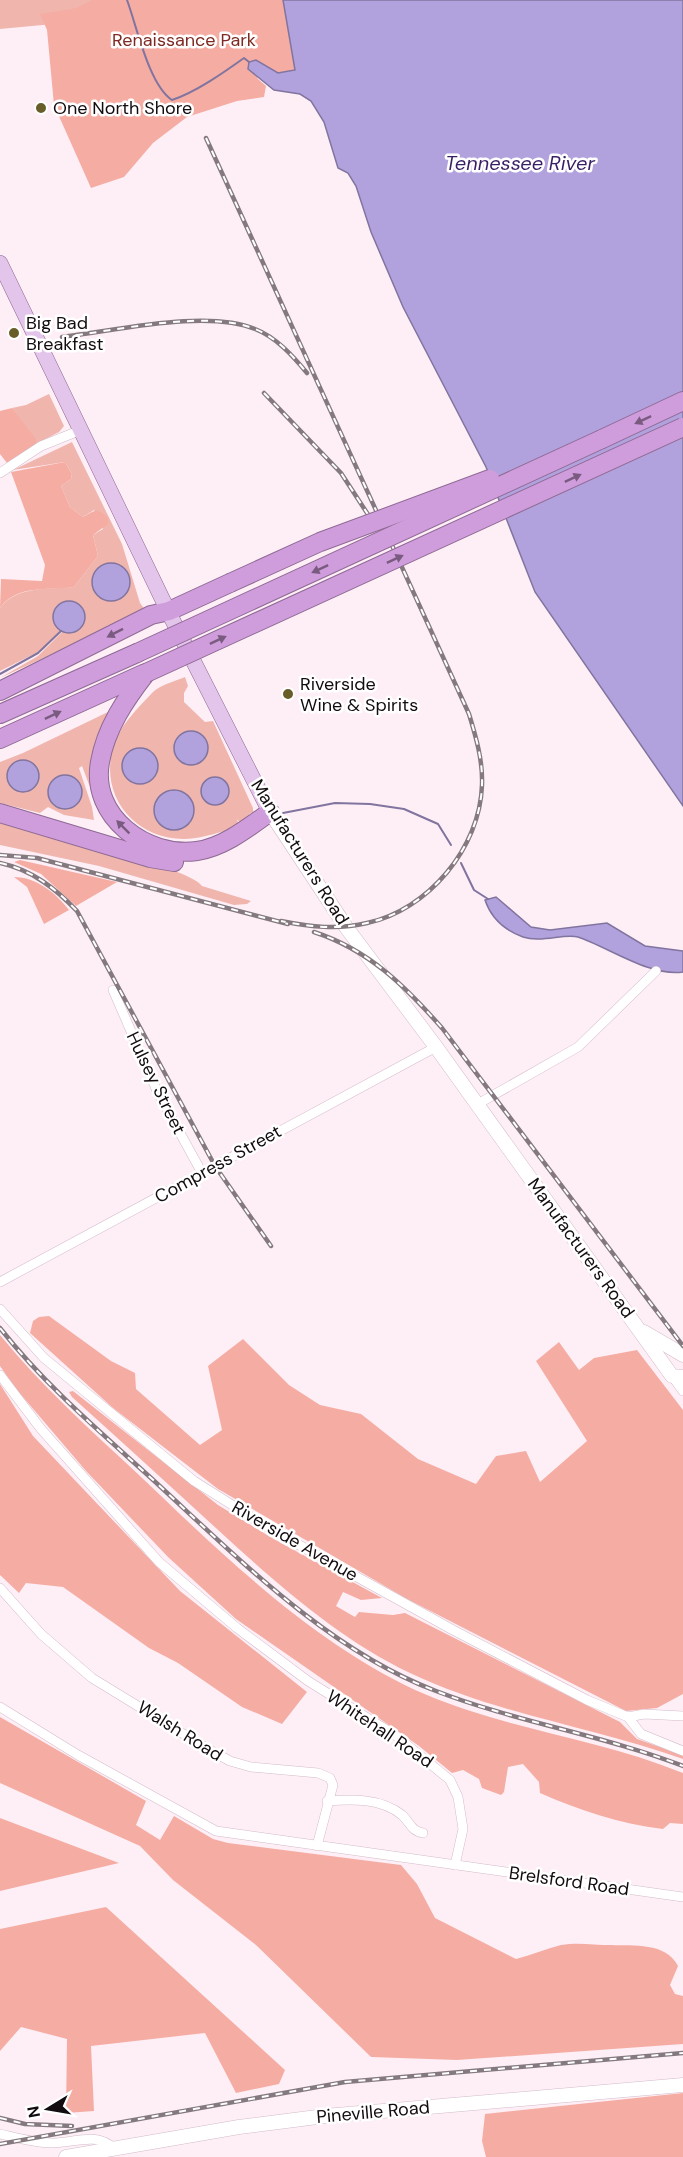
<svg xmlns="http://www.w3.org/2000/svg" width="683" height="2157" viewBox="0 0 683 2157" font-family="'DM Sans',sans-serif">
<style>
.green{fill:#f0b6ae}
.forest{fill:#f5ada3}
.water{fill:#b1a1dd;stroke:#81749f;stroke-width:1.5}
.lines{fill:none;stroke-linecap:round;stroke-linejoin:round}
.stream{stroke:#81749f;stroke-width:2}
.minor-casing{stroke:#d3bbc9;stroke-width:10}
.secondary-casing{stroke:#d3bbc9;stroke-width:15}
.primary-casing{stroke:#8e6a94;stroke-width:16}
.motorway-casing{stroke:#8e6a94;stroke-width:20}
.minor{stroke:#fff;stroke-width:9}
.secondary{stroke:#fff;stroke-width:14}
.primary{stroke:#e3c4ea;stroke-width:15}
.motorway{stroke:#d09ddc;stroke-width:18}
.rail-casing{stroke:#84797f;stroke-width:4.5}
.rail{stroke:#fff;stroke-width:2;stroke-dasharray:7;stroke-linecap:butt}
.motorway-bridge-casing{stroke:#8e6a94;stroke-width:20;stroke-linecap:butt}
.motorway-bridge{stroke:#d09ddc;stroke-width:18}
.oneway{fill:#7a5b80}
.poi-dot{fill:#685d29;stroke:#fff;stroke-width:2}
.labels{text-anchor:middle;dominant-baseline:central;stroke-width:5;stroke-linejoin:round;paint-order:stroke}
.park-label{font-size:18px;fill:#7e2a23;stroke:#fff}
.poi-label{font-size:18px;fill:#120b0f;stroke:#fff;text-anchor:start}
.street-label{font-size:18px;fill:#120b0f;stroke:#fff}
.water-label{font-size:20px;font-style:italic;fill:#391f65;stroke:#fff}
</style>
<rect width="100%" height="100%" fill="#feeff7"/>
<!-- green -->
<g class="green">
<polygon points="0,0 123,0 128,17 0,29"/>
<polygon points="49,394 64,426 59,432 36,444 12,408 26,405"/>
<path d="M 72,442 L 122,544 L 140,603 L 146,611 L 0,678 L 38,656 L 62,632 L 60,631 L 44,649 L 0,671 L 0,608 C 17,585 49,590 74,587 L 98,556 L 93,535 L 103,529 L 94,510 L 83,517 L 70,507 L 61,486 L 71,479 L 72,474 L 65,462 L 13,470 Z"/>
<path d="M 185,677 L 188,686 L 184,693 L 184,702 L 205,722 L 213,721 L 253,808 L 253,812 L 249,814 L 250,818 L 241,824 L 237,819 L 239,826 C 221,832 204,838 185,839 C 136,840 99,797 113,748 C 118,727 139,707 152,693 C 159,685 176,681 185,677 Z"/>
<path d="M 110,711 C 83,756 92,774 107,821 L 99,811 L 82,766 L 79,768 L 92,807 L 94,820 L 64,815 L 48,807 L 40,813 L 0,803 L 0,762 L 23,753 Z"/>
<path d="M 0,823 C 33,831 189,866 202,886 L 251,901 L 247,904 L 234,905 L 99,866 L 0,845 Z"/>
</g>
<!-- forest -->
<g class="forest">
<polygon points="92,0 283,0 295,70 278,73 256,60 249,62 258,79 266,86 264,97 237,101 187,117 153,143 124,177 91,188 54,105 47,30 40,14 76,8"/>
<polygon points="12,408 36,439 36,444 7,463 0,454 0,411"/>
<path d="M 65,462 L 72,474 L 71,479 L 61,486 L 70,507 L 83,517 C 95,510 98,507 108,518 L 108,524 L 93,535 L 98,556 L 74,587 C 48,591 17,584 0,608 L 1,579 L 42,581 L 45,565 L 11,472 Z"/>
<polygon points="20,860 117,882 76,906 41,874 14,862"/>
<path d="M 14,877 C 36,877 56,893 69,910 L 44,924 L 27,887 Z"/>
<polygon points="49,1316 111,1361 135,1373 136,1389 200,1445 222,1430 208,1366 243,1339 289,1385 320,1405 361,1414 418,1459 476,1484 496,1456 526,1451 540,1482 587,1441 536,1361 559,1342 579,1370 594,1358 637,1350 683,1410 683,1694 657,1708 626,1711 407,1599 218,1489 113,1408 30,1333 33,1321 39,1317"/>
<path d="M 0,1335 C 42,1387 91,1430 140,1476 C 225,1557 318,1648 427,1695 C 510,1730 600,1739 683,1773 L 683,1824 L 670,1823 L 663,1829 C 621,1824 578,1810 540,1793 L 539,1782 L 523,1764 L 508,1767 L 504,1792 L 501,1795 L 482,1788 L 479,1779 L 463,1770 L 452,1773 L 419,1746 L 236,1619 L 168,1557 L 86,1471 L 17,1390 L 0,1366 Z"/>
<polygon points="0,1384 33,1436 180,1591 307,1692 282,1724 242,1707 178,1663 149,1648 63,1587 26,1583 19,1593 0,1575"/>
<path d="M 73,1391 L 218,1505 L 272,1538 L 382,1598 L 361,1600 L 343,1592 L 336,1606 L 355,1617 L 359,1612 L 393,1615 L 405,1613 L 620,1722 L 637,1739 L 683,1755 L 683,1759 C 593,1727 496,1714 410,1673 C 337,1638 276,1583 217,1529 C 169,1485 121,1441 72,1397 L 69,1392 Z"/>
<path d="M 0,1717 L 146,1801 L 136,1825 L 160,1840 L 174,1816 L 213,1839 L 228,1843 L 401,1865 L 417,1884 L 435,1918 L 516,1959 C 531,1955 546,1949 561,1945 C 578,1942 594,1945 611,1945 C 633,1946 666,1942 678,1966 L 670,1985 L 675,1994 L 683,1996 L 683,2044 L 457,2060 L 371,2057 L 256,1945 L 173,1880 L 140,1846 L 0,1783 Z"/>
<polygon points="0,1818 119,1863 0,1891"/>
<polygon points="106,1907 285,2070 279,2084 236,2093 205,2033 91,2046 94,2111 66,2113 67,2039 21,2027 0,2051 0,1929"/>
<polygon points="683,2093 683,2157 486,2157 482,2141 485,2114"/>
</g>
<!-- water -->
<g class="water">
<polygon points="283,0 683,0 683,806 535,592 486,467 403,307 371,232 356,186 348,173 338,168 324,122 311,101 300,94 274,90 248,69 249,62 256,60 278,73 295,70"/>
<circle cx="111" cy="582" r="19"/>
<circle cx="69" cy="617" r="16"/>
<circle cx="191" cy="748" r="17"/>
<circle cx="140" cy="766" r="18"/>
<circle cx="23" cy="776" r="16"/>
<circle cx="65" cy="792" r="17"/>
<circle cx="215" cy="791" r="14"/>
<circle cx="174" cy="810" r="20"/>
<path d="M 496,897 L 531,927 L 550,930 L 607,923 L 645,946 L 683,951 L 683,972 C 650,977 608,947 578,937 C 565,933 541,943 523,937 C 504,930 491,918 485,900 Z"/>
</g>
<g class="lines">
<!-- stream -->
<g class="stream">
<path d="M 127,0 C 137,27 149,85 172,100 C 196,92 223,73 244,58 L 249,62"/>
<polyline points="0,674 38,653 61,631"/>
<polyline points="283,813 335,803 370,804 404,809 438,824 451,845"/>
<polyline points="461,863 474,890 488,899"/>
</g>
<!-- minor casing -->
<g class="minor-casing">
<g id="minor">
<polyline points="0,473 41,446 81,430"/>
<polyline points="113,990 157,1091 202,1173"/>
<polyline points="476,1105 578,1047 656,971"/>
<polyline points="0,1282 436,1047"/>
<polyline points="0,1309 44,1358 194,1481 272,1530 453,1630 587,1700 628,1717"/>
<polyline points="0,1375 41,1429 159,1562 237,1628 308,1681 395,1735 450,1780 458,1797 463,1829 455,1865"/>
<polyline points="672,1376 683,1391"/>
<polyline points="0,1588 41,1634 92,1678 208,1749 230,1761 251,1767 318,1773 330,1778 333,1785 317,1846"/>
<polyline points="0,1707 78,1755 216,1831 683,1897"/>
<polyline points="628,1717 641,1734 683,1751"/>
<polyline points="628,1717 644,1714 683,1716"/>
<path d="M 327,1801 C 352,1799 381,1798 402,1815 C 410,1822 411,1831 423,1833"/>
<path d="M 0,2134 C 17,2138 35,2143 52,2143 C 76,2143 95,2131 115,2149"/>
</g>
</g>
<!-- secondary casing -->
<g class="secondary-casing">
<g id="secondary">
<polyline points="270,812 346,927 436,1047 672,1376 683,1377"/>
<polyline points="644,1332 683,1355"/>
<polyline points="66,2157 239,2127 325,2116 683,2085"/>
</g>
</g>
<!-- primary casing -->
<g class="primary-casing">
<polyline id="primary" points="0,263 171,617 270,812"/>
</g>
<!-- motorway casing -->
<g class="motorway-casing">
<g id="motorway">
<polyline points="602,439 683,401"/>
<path d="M 146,673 C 125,700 106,728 100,762 C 90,817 147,858 197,851 C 224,847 249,827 270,812"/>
<polyline points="0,691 151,615 169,611 230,583"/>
<polyline points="0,714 137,653"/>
<polyline points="0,739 143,674"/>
<polyline points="0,813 150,858 174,862"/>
</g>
</g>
<!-- minor -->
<use href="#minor" class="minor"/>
<!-- secondary -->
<use href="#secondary" class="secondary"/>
<!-- primary -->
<use href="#primary" class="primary"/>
<!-- motorway -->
<use href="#motorway" class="motorway"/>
<!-- rail casing -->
<g class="rail-casing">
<g id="rail">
<path d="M 206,138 L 469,714 C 476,737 483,761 482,785 C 480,848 428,910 367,923 C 338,930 311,927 281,921"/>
<path d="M 62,337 C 115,331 206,309 255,329 C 276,337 293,356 307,373"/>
<polyline points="264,393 341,473 369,516"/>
<polyline points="0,855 37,858 288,924"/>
<path d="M 0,863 C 32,870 55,888 77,911 L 215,1166 L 271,1246"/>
<path d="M 314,932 C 369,950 405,986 442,1028 L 683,1346"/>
<path d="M 0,1328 C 44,1384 98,1430 151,1478 C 235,1555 327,1650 436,1691 C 516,1722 603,1735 683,1766"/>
<polyline points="0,2118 25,2124 72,2126"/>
<polyline points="0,2144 345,2082 683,2053"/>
</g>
</g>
<!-- rail -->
<use href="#rail" class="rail"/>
<!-- motorway-bridge casing -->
<g class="motorway-bridge-casing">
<g id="motorway-bridge">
<polyline points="230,583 320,542 490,479"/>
<polyline points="137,653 602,439"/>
<polyline points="146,673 683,427"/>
</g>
</g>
<!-- motorway-bridge -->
<use href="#motorway-bridge" class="motorway-bridge"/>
</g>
<!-- one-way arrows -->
<defs><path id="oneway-solid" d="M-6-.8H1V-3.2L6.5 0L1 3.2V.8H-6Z" transform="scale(1.5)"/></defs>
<g class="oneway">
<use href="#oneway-solid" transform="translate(643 420) rotate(155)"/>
<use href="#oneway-solid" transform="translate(573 478) rotate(-25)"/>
<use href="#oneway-solid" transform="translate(395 559) rotate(-25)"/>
<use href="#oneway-solid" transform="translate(320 569) rotate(155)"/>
<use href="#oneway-solid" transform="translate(115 633) rotate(153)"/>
<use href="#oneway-solid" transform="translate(218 640) rotate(-25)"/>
<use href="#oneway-solid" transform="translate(53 715) rotate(-25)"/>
<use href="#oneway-solid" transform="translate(123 827) rotate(-135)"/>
</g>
<!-- markers -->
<g class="poi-dot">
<circle cx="41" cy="108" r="6"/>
<circle cx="14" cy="333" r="6"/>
<circle cx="288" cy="694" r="6"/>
</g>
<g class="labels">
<!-- park labels -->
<g class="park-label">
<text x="184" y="40">Renaissance Park</text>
</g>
<!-- poi labels -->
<g class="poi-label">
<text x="53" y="108">One North Shore</text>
<text x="26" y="323">Big Bad<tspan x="26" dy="21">Breakfast</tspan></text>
<text x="300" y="684">Riverside<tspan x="300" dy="21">Wine &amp; Spirits</tspan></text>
</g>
<!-- street labels -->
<g class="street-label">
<text transform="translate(300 852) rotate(58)">Manufacturers Road</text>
<text transform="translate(156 1083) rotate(64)">Hulsey Street</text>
<text transform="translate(218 1164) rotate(-29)">Compress Street</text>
<text transform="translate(581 1248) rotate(54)">Manufacturers Road</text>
<text transform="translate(295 1541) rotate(30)">Riverside Avenue</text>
<text transform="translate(380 1729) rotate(34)">Whitehall Road</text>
<text transform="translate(180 1731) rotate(32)">Walsh Road</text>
<text transform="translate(569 1881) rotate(8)">Brelsford Road</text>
<text transform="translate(373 2112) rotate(-5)">Pineville Road</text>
</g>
<!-- water labels -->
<g class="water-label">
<text x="520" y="163">Tennessee River</text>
</g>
</g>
<!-- north arrow -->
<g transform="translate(48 2109) rotate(259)" stroke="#ffffff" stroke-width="4.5" paint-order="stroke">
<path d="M0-4.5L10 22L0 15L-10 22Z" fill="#120b0f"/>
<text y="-9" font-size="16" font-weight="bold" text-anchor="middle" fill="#120b0f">N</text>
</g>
</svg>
